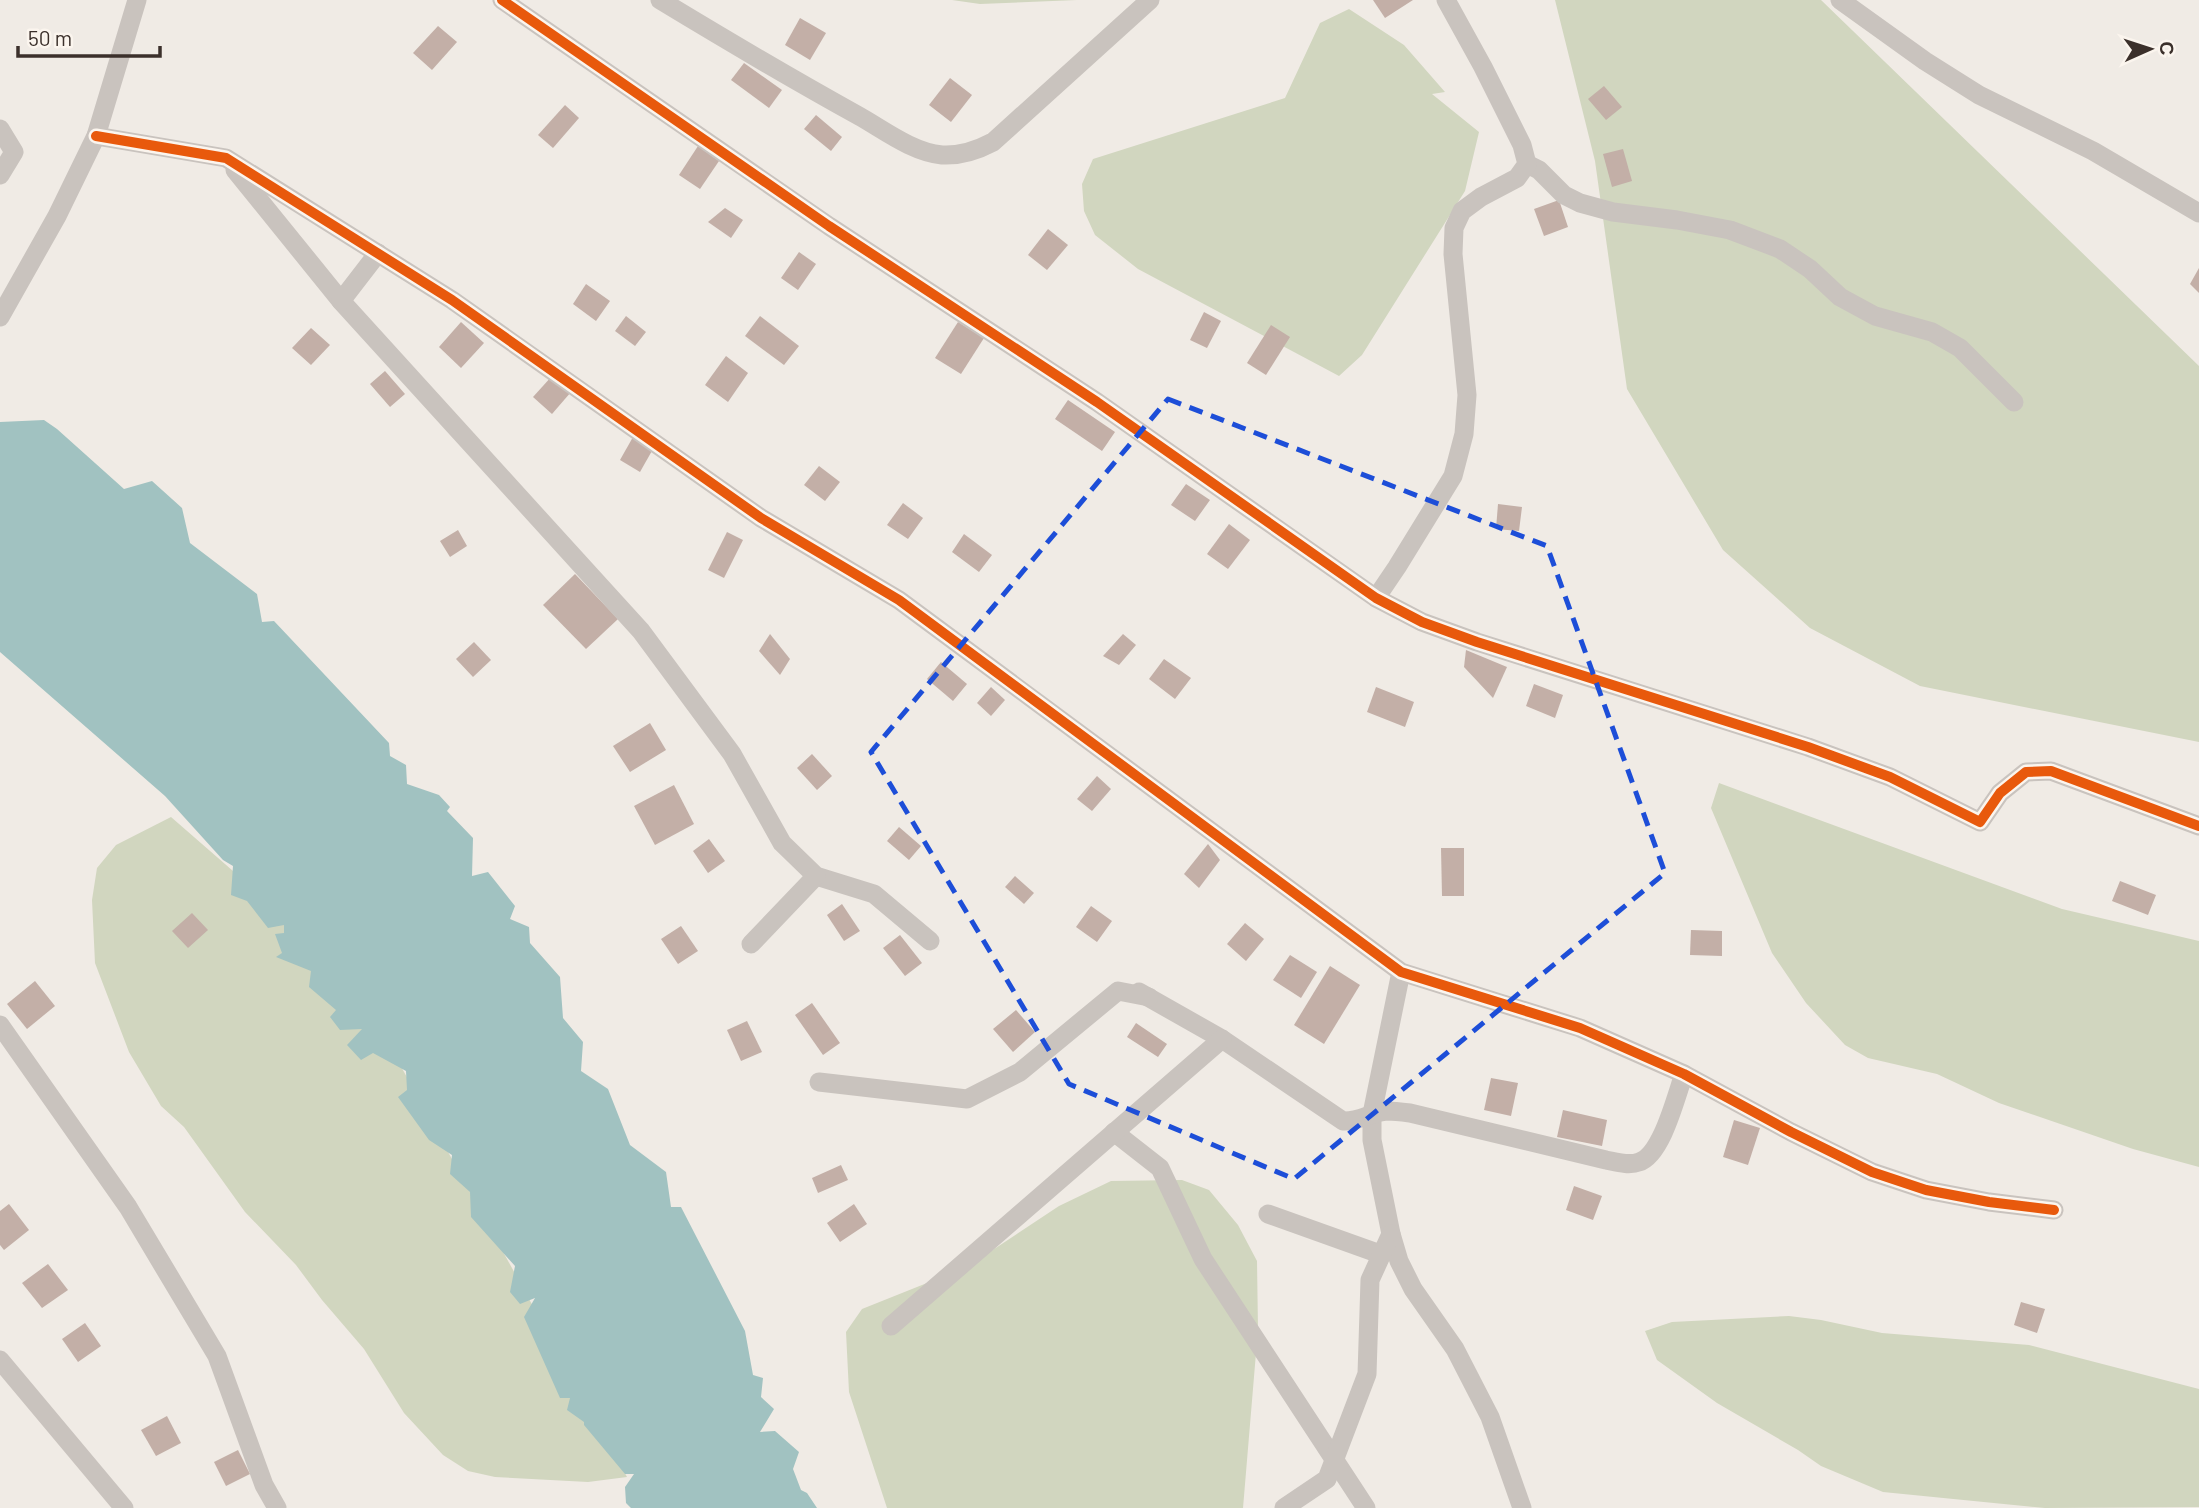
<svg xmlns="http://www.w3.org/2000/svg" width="2199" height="1508" viewBox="0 0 2199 1508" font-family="Barlow,sans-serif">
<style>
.green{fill:#d1d6bf}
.water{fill:#a1c2c1}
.building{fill:#c3afa7}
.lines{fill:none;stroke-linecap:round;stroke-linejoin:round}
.minor{stroke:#c9c3be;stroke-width:19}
.cycleway-casing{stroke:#fbf5ee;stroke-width:15}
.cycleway{stroke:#e8590c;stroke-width:10}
.marked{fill:none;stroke:#1d4ed8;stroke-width:5;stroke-dasharray:14 9;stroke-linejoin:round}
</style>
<rect width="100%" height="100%" fill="#f0ebe5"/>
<!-- green -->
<g class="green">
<polygon points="952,0 1077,0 980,4"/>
<polygon points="1555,0 1821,0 2199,366 2199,742 1920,686 1810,628 1723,550 1627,389 1595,161"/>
<polygon points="1349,9 1404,45 1445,92 1432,94 1479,132 1465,191 1362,355 1339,376 1138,269 1095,235 1084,211 1082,184 1093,159 1285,98 1320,23"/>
<polygon points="1719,783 2062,909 2199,941 2199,1167 2133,1149 1999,1103 1937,1074 1868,1058 1845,1045 1806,1003 1772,953 1711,808"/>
<polygon points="171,817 349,972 627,1477 588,1482 495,1477 468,1471 443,1455 404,1413 364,1349 322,1300 296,1265 245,1212 184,1127 161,1106 129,1052 95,963 92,900 97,868 116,845"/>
<polygon points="1182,1180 1209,1190 1238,1225 1257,1261 1258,1329 1243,1508 887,1508 849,1392 846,1332 862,1309 967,1267 1059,1206 1111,1181"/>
<polygon points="1789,1316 1821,1320 1882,1333 2029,1345 2199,1389 2199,1507 2045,1508 1883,1492 1821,1466 1798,1450 1717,1403 1657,1360 1645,1331 1672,1322"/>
</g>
<!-- water -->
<polygon class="water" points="44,420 57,429 124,489 152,481 182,508 190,543 257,594 262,622 274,621 389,743 390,756 406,765 407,784 439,795 450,807 447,811 473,838 472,876 488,872 515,906 510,919 529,927 530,943 560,977 563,1018 583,1042 581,1071 608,1089 630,1145 666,1172 671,1207 681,1207 745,1331 753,1375 763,1378 761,1397 774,1409 760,1432 775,1431 799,1452 793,1469 801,1490 807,1493 817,1508 631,1508 626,1503 625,1487 634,1474 625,1474 584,1425 584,1422 567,1410 570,1398 560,1398 524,1317 535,1298 520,1304 510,1292 515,1266 471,1217 470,1192 450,1174 452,1155 429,1140 398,1097 407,1090 406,1071 373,1053 361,1060 347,1045 362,1029 340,1030 330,1017 336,1010 309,987 311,971 276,957 282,953 275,934 284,933 284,925 268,928 247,901 231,895 233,866 223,860 165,796 0,652 0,422"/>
<!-- building -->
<g class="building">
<polygon points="1373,0 1413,0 1385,18"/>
<polygon points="800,18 826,33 810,60 785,45"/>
<polygon points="438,26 457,42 432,70 413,53"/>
<polygon points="744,63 782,90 769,108 731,80"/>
<polygon points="950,78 972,95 951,122 929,105"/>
<polygon points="1604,86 1622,107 1606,120 1588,99"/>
<polygon points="565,105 579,118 553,148 538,135"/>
<polygon points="816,115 842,137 831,151 804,129"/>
<polygon points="698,146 719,161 700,189 679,175"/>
<polygon points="1623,149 1632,181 1612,187 1603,154"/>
<polygon points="1559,200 1568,227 1544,236 1534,209"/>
<polygon points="725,208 743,220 731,238 708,222"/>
<polygon points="1048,229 1068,245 1047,270 1028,255"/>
<polygon points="799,252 816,264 798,290 781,278"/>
<polygon points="2199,268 2199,293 2190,284"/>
<polygon points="586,284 610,301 596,321 573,304"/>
<polygon points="1204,312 1221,321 1207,348 1190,340"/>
<polygon points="626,316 646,332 635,346 615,331"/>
<polygon points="760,316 799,346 784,365 745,336"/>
<polygon points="461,322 484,343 461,368 439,347"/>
<polygon points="958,322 984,338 961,374 935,358"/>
<polygon points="1271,325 1290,337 1266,375 1247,363"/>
<polygon points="311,328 330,345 311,365 292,348"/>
<polygon points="726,356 748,373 728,402 705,385"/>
<polygon points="385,371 405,394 390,407 370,384"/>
<polygon points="552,376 571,392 552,414 533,397"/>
<polygon points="1068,400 1115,432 1102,451 1055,419"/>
<polygon points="633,437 653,449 640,472 620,460"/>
<polygon points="819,466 840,482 825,501 804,485"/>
<polygon points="1186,484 1210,500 1195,521 1171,505"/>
<polygon points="903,503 923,518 908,539 887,525"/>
<polygon points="1498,504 1522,507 1519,531 1496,529"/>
<polygon points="1229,524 1250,540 1228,569 1207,554"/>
<polygon points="458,530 467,546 450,557 440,541"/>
<polygon points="727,532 743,540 724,578 708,570"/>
<polygon points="964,534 992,555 979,572 952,552"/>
<polygon points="575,574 618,619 586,649 543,605"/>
<polygon points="770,634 790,659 780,675 759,651"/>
<polygon points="1123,634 1136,645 1119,665 1103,656"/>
<polygon points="474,642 491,660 473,677 456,659"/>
<polygon points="1466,650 1507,667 1493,698 1464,667"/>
<polygon points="1164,659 1191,678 1175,699 1149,679"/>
<polygon points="941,662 967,684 953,701 927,679"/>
<polygon points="1534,684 1563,695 1555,718 1526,706"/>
<polygon points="991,687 1005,700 991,716 977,703"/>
<polygon points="1376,687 1414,702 1405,727 1367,712"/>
<polygon points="650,723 666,750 630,772 613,746"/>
<polygon points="812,754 832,776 817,790 797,768"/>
<polygon points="1097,776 1111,789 1092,811 1077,799"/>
<polygon points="674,785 694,824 655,845 634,806"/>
<polygon points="899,827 921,846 909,860 887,841"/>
<polygon points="709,839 725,861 708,873 693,851"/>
<polygon points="1208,844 1220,860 1199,888 1184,874"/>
<polygon points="1441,848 1464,848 1464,896 1442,896"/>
<polygon points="1015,876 1034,893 1024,904 1005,887"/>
<polygon points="2120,881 2156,895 2148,915 2112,901"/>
<polygon points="842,904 860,931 844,941 827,915"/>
<polygon points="1091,906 1112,921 1097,942 1076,927"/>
<polygon points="192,913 208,930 188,948 172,931"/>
<polygon points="1245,923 1264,939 1246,961 1227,944"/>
<polygon points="681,926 698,951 678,964 661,939"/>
<polygon points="1691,930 1722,931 1722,956 1690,955"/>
<polygon points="900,935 922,963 905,976 883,948"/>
<polygon points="1290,955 1317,972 1301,998 1273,980"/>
<polygon points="1330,966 1360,985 1324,1044 1294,1025"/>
<polygon points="35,981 55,1006 27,1029 7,1004"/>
<polygon points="812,1003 840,1043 823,1055 795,1015"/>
<polygon points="1016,1010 1035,1032 1013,1052 993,1029"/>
<polygon points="747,1021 762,1052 741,1061 727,1030"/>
<polygon points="1136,1023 1167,1044 1158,1057 1127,1037"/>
<polygon points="1491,1078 1518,1083 1511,1116 1484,1110"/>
<polygon points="1563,1110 1607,1120 1602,1146 1557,1137"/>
<polygon points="1734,1120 1760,1128 1748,1165 1723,1157"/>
<polygon points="841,1165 848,1180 818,1193 812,1178"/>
<polygon points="1574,1186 1602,1196 1593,1220 1566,1210"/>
<polygon points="9,1204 29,1230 4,1250 0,1245 0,1211"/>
<polygon points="854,1204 867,1224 840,1242 827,1223"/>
<polygon points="48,1264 68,1290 42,1308 22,1283"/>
<polygon points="2021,1302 2045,1309 2037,1333 2014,1325"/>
<polygon points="85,1323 101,1346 78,1362 62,1339"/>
<polygon points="167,1416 181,1443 156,1456 141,1430"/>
<polygon points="238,1450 250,1474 226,1486 214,1462"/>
</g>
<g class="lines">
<!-- minor -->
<g class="minor">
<polyline points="502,0 829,226 1097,402 1376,598 1422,622 1477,642 1808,747 1890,777 1980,822 2000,793 2026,772 2051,771 2199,826"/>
<path d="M 660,0 C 726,40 792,79 859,116 C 884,130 912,152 942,155 C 960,156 976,151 993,142 L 1150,0"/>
<polyline points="1840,0 1925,61 1979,95 2093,151 2199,213"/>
<polyline points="0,129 14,152 0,175"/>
<polyline points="96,136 226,158 452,300 761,518 899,600 1401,972 1580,1028 1684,1074 1791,1132 1872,1172 1926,1190 1989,1202 2054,1210"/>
<polyline points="1527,164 1539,170 1564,195 1580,203 1613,212 1677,220 1730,230 1780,249 1810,269 1840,297 1875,316 1932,332 1960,348 2014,402"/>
<polyline points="235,170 341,301 641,631 732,754 782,843 816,876 874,894 930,941"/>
<polyline points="341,301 378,253"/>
<polyline points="0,317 57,216 96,136 137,0"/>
<polyline points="1376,598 1397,567 1453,476 1464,434 1467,395 1453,254 1454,228 1462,211 1481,197 1517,178 1527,164 1522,145 1483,67 1446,0"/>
<polyline points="751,944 816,876"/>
<polyline points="1401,972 1372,1114 1372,1140 1391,1234 1399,1261 1413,1289 1455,1349 1490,1417 1522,1508"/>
<path d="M 1139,992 L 1222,1039 L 1343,1121 C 1359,1122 1371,1112 1387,1111 C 1394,1111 1402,1112 1410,1113 L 1606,1160 C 1616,1162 1629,1166 1639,1162 C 1662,1155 1676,1096 1684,1074"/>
<polyline points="0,1025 128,1207 217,1356 264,1485 277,1508"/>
<polyline points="819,1082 967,1099 1020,1072 1118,991 1149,997"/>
<polyline points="1114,1132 1160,1168 1203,1259 1366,1508"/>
<polyline points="1268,1214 1380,1254"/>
<polyline points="891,1326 1222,1039"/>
<polyline points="0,1360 124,1508"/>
<polyline points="1284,1508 1327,1479 1367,1374 1370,1280 1391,1234"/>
</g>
<!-- cycleway casing -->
<g class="cycleway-casing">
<g id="cycleway">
<polyline points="502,0 829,226 1097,402 1376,598 1422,622 1477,642 1808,747 1890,777 1980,822 2000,793 2026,772 2051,771 2199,826"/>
<polyline points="96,136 226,158 452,300 761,518 899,600 1401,972 1580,1028 1684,1074 1791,1132 1872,1172 1926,1190 1989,1202 2054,1210"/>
</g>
</g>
<!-- cycleway -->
<use href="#cycleway" class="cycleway"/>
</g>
<!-- marked area -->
<path class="marked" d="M 1168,399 L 1547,546 L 1665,873 L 1294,1179 L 1069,1084 L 871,752 Z"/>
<!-- north arrow -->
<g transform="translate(2150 49) rotate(87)" stroke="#fbf5ee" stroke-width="5" paint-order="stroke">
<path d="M0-5L12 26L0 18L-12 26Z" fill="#3b302b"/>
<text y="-10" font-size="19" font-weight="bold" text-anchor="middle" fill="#3b302b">С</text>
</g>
<!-- scale -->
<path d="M18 46v10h142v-10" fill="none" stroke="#3b302b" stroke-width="3.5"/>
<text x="28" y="46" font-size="21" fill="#3b302b" stroke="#fbf5ee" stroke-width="5" paint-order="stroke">50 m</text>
</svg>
